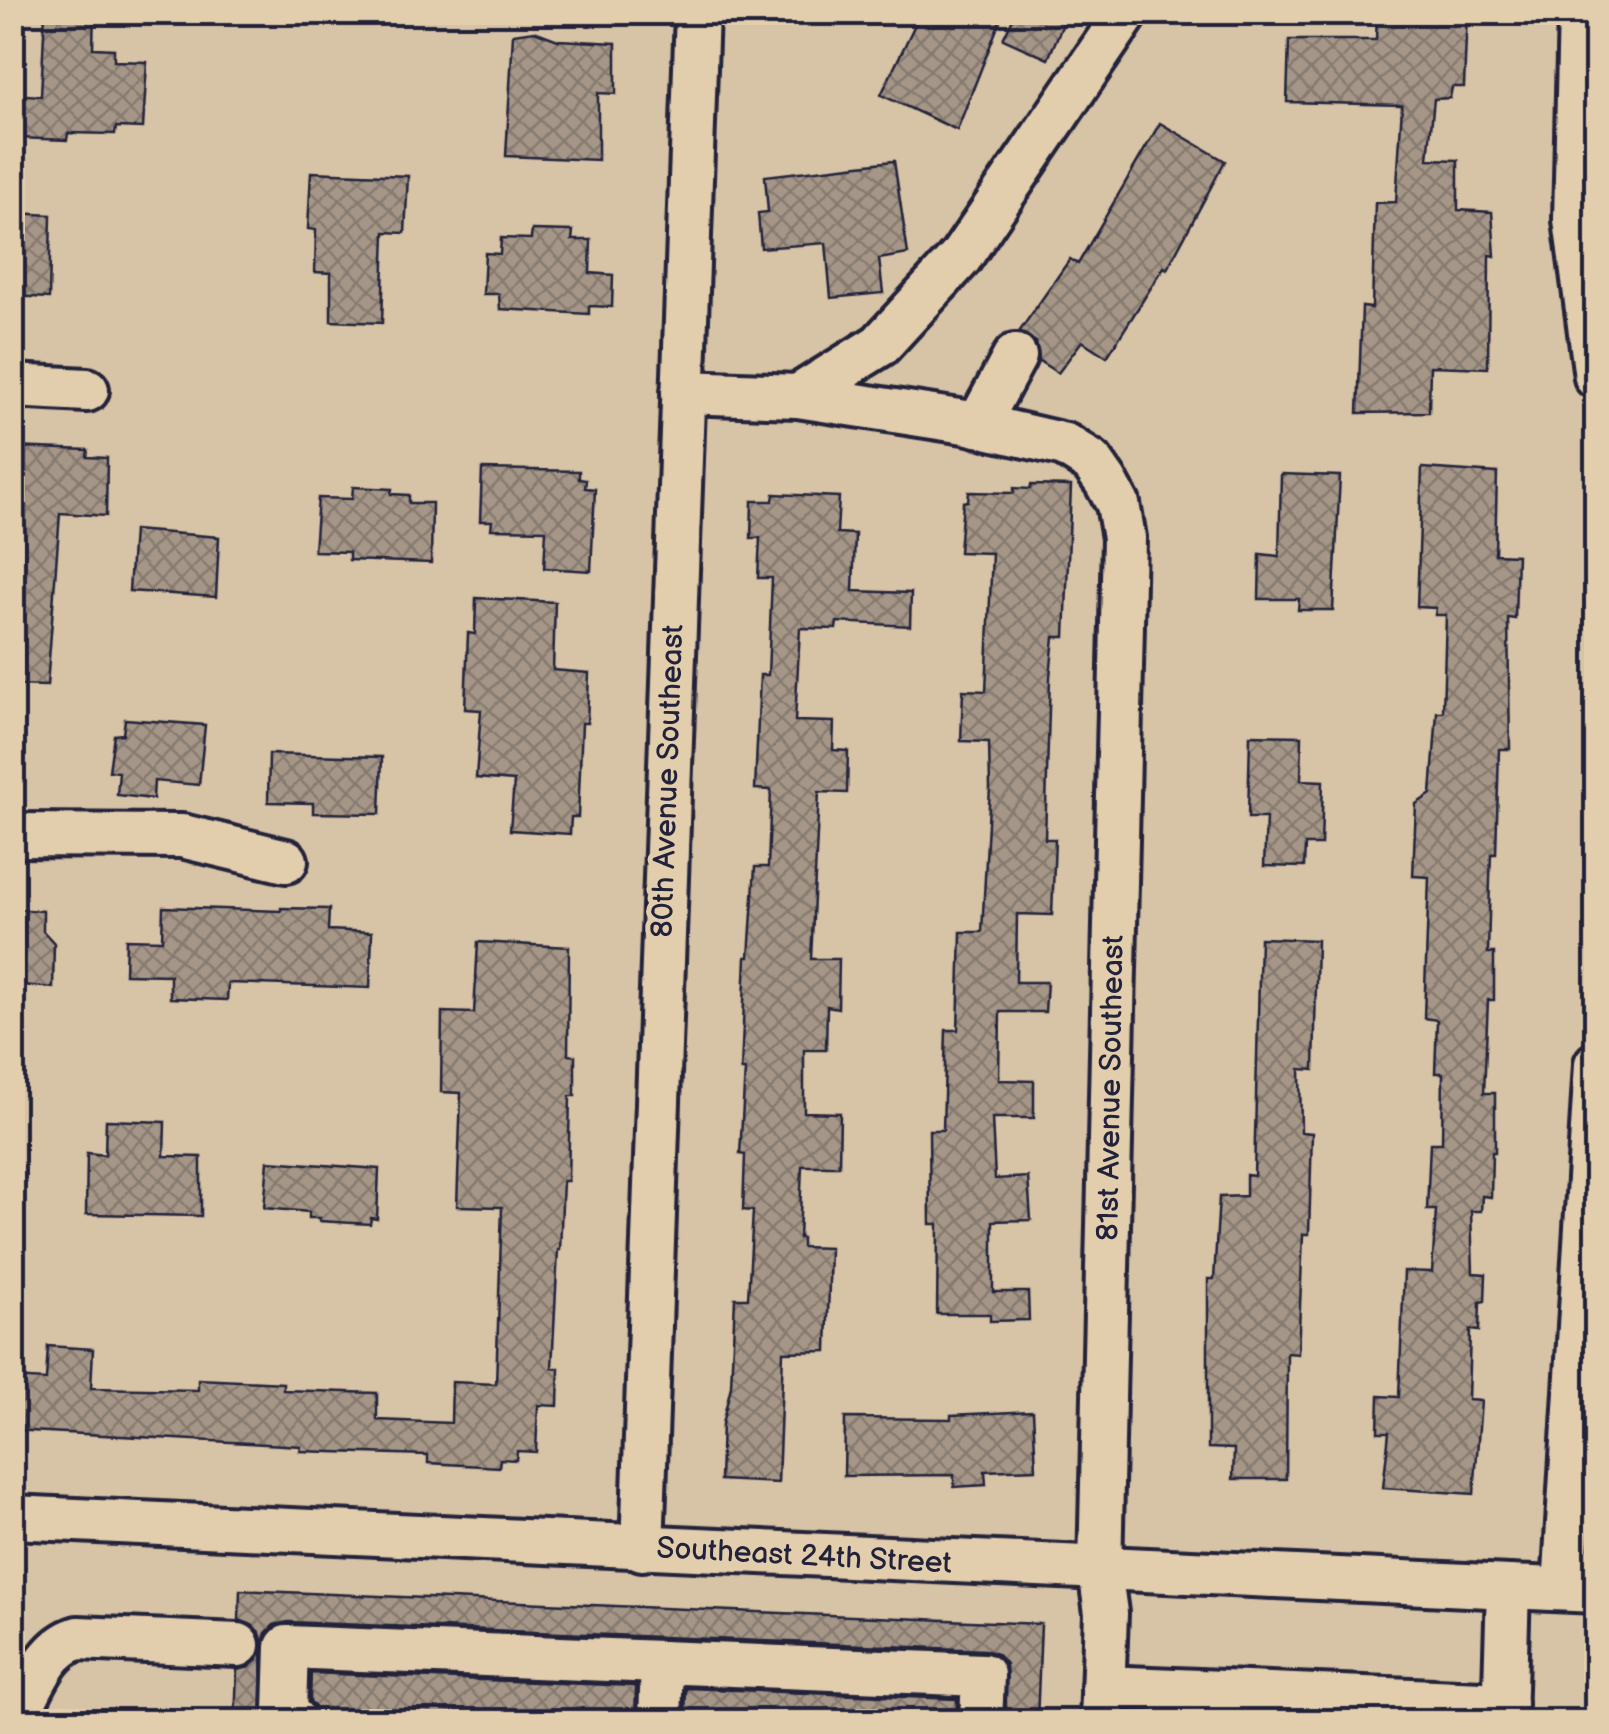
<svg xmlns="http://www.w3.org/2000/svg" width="1609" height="1734" viewBox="0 0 1609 1734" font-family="'Balsamiq Sans',sans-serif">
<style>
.building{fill:url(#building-cross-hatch);stroke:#22223b;stroke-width:2.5}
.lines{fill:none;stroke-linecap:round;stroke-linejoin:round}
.minor-casing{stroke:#22223b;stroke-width:50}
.minor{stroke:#e2cdac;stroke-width:42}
.labels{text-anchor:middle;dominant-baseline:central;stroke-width:10;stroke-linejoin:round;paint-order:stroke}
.street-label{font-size:30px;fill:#22223b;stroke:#e2cdac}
</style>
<defs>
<pattern id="building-cross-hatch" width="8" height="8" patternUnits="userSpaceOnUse" patternTransform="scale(2.5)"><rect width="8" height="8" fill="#a59687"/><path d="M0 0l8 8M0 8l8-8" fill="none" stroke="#867a70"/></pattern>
</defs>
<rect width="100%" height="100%" fill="#d7c3a5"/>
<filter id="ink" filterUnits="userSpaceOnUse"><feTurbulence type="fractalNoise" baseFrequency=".01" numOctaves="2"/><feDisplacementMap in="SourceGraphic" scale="20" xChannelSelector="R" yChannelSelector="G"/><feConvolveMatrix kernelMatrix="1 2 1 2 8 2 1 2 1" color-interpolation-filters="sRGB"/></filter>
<g filter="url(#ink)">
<!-- building -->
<g class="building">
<polygon points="45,12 94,12 93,48 114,49 114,61 147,62 143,128 116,127 115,134 68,133 67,140 19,138 20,135 12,135 12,94 41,96"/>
<polygon points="921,12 981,12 1000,21 957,130 881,95"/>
<polygon points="1016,12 1068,12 1048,59 1003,39"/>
<polygon points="1377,12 1467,12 1464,87 1452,87 1450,98 1434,99 1428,159 1458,160 1458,210 1492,212 1495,256 1489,255 1488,368 1430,366 1429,412 1358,413 1362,307 1372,308 1375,203 1396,202 1402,105 1287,102 1289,40 1376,40"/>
<polygon points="534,31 558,40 616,43 616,94 598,93 598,160 506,156 513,34"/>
<polygon points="1160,123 1225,161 1167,269 1164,267 1107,357 1082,341 1058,373 1039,361 1036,342 1019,332 1070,259 1078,264"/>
<polygon points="894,161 908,254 879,259 883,293 831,298 826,243 761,248 758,213 768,212 765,176"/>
<polygon points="311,172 408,176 405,233 385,232 382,323 331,321 331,273 315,272 316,230 308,229"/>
<polygon points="14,213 51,215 49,298 12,296"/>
<polygon points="532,230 573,231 572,240 591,240 590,273 613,275 612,307 589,306 589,314 500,309 499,294 483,294 485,253 500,254 501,238 531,239"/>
<polygon points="12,447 88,450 87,457 107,458 106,516 60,513 47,686 12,685 12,571 17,510 12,509"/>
<polygon points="1422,468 1497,473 1495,554 1517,555 1515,619 1508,618 1510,749 1499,749 1496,854 1491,854 1490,879 1488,953 1494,953 1494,1000 1488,1000 1484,1093 1495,1093 1495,1152 1492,1152 1491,1197 1482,1196 1481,1211 1471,1211 1473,1273 1486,1274 1485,1301 1480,1302 1479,1331 1470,1330 1468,1400 1481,1401 1474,1494 1383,1488 1389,1432 1378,1432 1379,1396 1399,1397 1404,1271 1432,1272 1436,1210 1427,1210 1430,1143 1442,1143 1443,1073 1435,1073 1437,1020 1424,1018 1429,877 1413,876 1416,804 1431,794 1437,712 1443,712 1446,615 1435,615 1436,608 1417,607"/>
<polygon points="482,469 579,471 579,479 586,480 585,488 595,489 591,571 544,568 546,530 491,529 492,521 480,521"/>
<polygon points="1281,474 1340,476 1333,610 1298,610 1299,599 1259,599 1260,554 1279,556"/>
<polygon points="1031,485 1071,486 1065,637 1054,637 1050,677 1045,839 1055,839 1052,915 1017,914 1016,982 1047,982 1045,1012 1000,1012 999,1080 1034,1081 1034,1118 992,1118 995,1179 1028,1177 1031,1220 993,1221 993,1292 1028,1292 1029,1320 990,1321 990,1314 937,1314 938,1224 930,1224 929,1130 943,1130 946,1030 958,1030 961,932 982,932 990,787 989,742 961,741 963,690 986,691 992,553 959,552 963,502 968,501 969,492 1014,493 1014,488 1030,489"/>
<polygon points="353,487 392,489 391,494 409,495 409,503 432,503 431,563 349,560 349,552 314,551 318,498 352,499"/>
<polygon points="774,494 839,497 837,533 855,534 853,591 911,593 910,626 837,622 836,629 800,628 795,721 834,722 833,750 848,751 847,793 819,792 811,959 839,959 838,1008 827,1006 826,1050 804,1050 804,1112 840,1113 839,1166 802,1166 799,1238 802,1238 802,1247 830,1248 827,1351 783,1352 778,1483 720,1480 722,1424 731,1386 735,1298 748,1298 753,1211 743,1210 745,1155 740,1154 745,1070 741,1070 746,957 749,957 755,867 768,867 771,790 755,789 760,675 768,675 772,578 758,578 760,538 751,538 752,501 773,501"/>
<polygon points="133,530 219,537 216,597 129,591"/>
<polygon points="476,598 555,602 553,670 589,673 587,723 582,723 578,817 571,817 570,834 510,830 514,781 476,778 481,710 465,709 468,633 475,634"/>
<polygon points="125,719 205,725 199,785 154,781 153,799 117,795 119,772 109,771 114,735 123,734"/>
<polygon points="1250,735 1302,736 1301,780 1323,781 1321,845 1305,845 1304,867 1264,866 1266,818 1248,818"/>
<polygon points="269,754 382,757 380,814 313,813 313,803 268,802"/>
<polygon points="163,907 281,911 281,908 329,909 328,930 372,932 370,988 228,983 227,1000 170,998 170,975 125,974 126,939 162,940"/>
<polygon points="12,909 43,911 43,931 54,943 53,988 12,984"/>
<polygon points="1260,938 1317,940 1314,1070 1300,1069 1301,1132 1312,1133 1309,1234 1303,1234 1298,1354 1287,1353 1286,1479 1233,1479 1234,1449 1208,1448 1208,1279 1214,1279 1219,1197 1246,1196 1246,1175 1254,1176"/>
<polygon points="478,942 569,947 568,1055 575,1056 575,1096 570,1096 568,1181 563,1181 560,1250 558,1250 552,1368 559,1368 558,1406 538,1405 536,1452 517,1451 516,1460 500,1459 499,1467 428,1463 428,1455 300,1451 301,1446 12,1430 12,1378 46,1380 48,1346 93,1349 91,1388 198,1390 198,1379 283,1383 283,1390 377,1393 377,1420 451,1423 452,1382 496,1384 502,1207 457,1206 461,1093 441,1092 442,1012 474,1013"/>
<polygon points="106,1120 165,1122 164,1156 201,1157 201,1216 86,1214 87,1153 105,1155"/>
<polygon points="268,1161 379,1169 377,1219 371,1218 370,1224 319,1221 320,1218 309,1218 309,1212 264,1208"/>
<polygon points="1033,1411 1036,1469 985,1471 986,1485 954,1487 954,1475 844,1476 845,1418 951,1419 951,1415"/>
<polygon points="240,1590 1041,1624 1037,1722 1006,1722 1006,1664 997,1654 985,1650 288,1622 274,1625 266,1633 263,1644 260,1633 252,1625 239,1620"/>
<polygon points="262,1650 263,1722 235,1722 237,1670 250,1667"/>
<polygon points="311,1673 636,1686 635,1722 320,1722 320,1715 310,1701"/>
<polygon points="686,1688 957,1699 956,1722 685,1722"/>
</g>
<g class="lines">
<!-- minor casing -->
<g class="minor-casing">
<g id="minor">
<polyline points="1580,12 1575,220 1596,377"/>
<polyline points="12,386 87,390"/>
<polyline points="683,392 798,396 965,422 1065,445 1092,462 1106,482 1118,504 1124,538 1100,1570 1106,1613 1102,1722"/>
<polyline points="798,396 880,345 960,258 1127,12"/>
<polyline points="978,425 1015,356"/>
<polyline points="12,835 182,836 286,861"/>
<polyline points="12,1517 1596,1591"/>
<polyline points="642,1549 697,12"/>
<polyline points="1564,1589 1596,1064"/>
<polyline points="1103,1687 1505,1704"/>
<path d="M 18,1714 C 34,1686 45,1648 78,1638 L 238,1645"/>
<polyline points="296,1722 285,1711 287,1647 983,1675 981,1722"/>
<polyline points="660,1722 662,1662"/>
<polyline points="1504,1722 1508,1587"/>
</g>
</g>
<!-- minor -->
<use href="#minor" class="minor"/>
</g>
</g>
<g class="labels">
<!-- street labels -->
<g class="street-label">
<text transform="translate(668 781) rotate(-88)">80th Avenue Southeast</text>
<text transform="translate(1111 1088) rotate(-89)">81st Avenue Southeast</text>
<text transform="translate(804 1556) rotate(3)">Southeast 24th Street</text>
</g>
</g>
<!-- margin -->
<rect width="1609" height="1734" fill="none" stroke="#e2cdac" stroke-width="50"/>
<rect x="25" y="25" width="1559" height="1684" fill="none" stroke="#22223b" stroke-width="4" filter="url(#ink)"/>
</svg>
